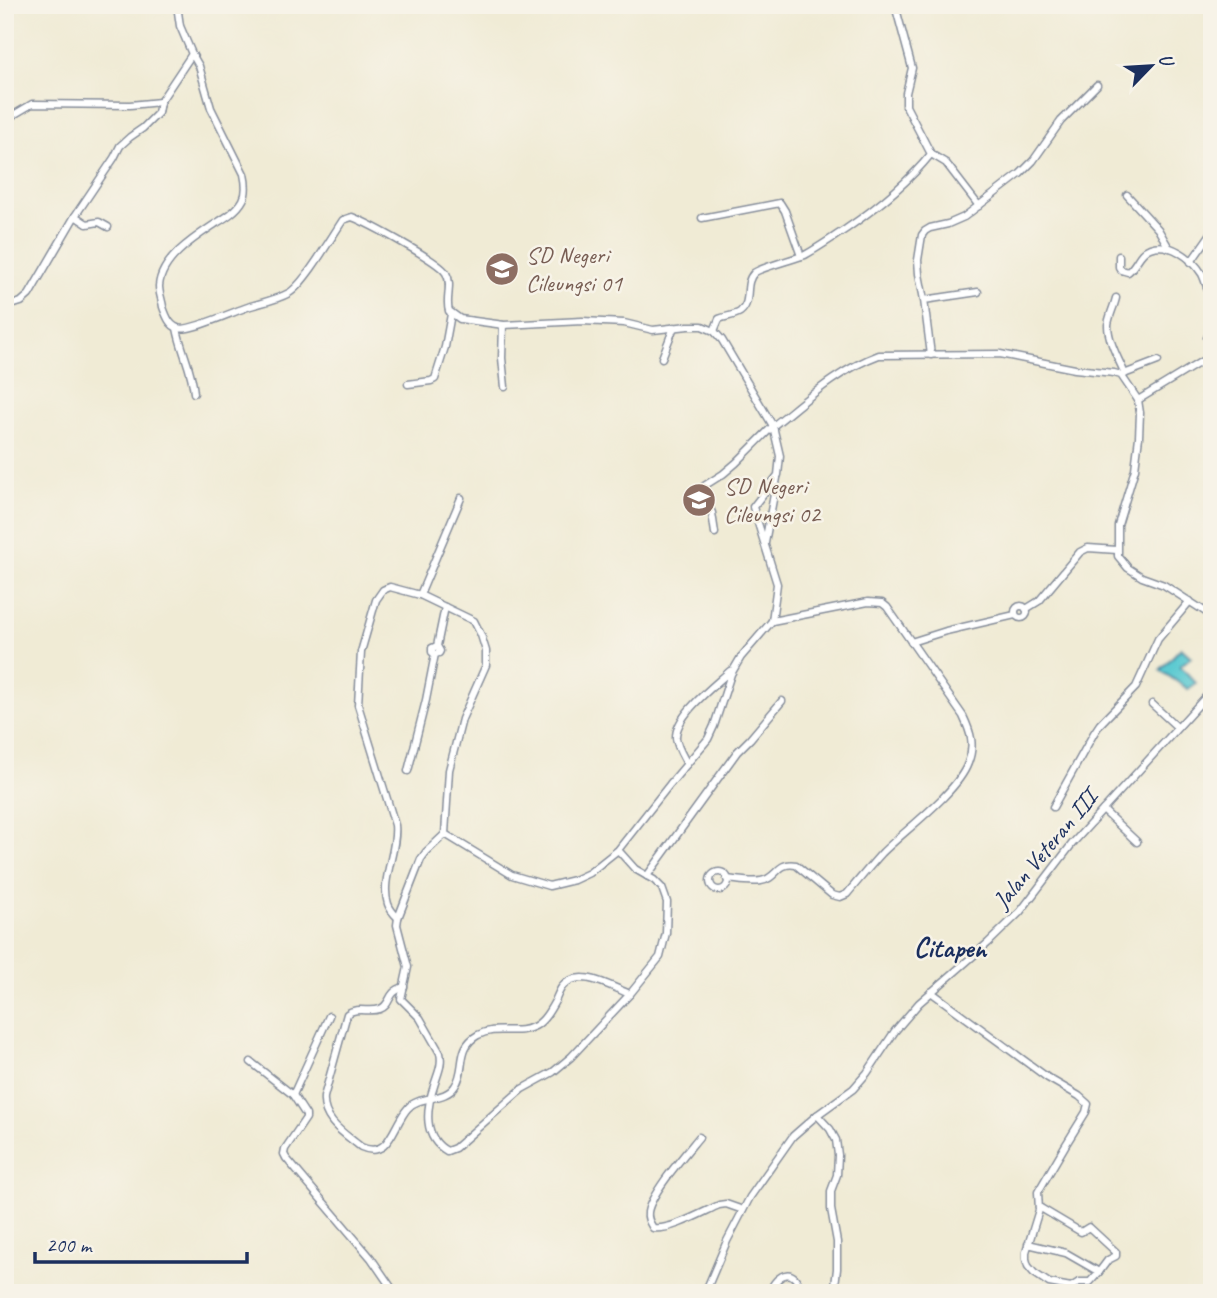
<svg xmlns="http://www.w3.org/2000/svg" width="1217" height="1298" viewBox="0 0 1217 1298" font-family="Caveat,sans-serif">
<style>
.water{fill:#5dcad1;stroke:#3c7c98;stroke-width:2}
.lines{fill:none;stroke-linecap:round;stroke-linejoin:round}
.minor-casing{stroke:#868d9a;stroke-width:9}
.minor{stroke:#fff;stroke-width:6}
.labels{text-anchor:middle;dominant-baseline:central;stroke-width:5;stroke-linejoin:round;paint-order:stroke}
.education-label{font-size:24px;fill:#785e54;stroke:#f7f3e8;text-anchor:start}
.street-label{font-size:24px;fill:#1b2f5e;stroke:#f7f3e8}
.quarter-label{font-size:28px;font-weight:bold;fill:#1b2f5e;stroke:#f7f3e8}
</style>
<rect width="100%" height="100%" fill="#f7f3e8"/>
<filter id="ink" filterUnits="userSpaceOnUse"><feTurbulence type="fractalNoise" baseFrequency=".0143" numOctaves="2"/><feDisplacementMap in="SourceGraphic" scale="14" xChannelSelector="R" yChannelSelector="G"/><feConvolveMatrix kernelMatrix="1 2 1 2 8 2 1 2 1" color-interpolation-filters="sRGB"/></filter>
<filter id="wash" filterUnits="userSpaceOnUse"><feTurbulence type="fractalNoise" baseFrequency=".00686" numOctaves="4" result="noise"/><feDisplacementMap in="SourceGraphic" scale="28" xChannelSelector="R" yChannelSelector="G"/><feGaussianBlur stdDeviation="1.57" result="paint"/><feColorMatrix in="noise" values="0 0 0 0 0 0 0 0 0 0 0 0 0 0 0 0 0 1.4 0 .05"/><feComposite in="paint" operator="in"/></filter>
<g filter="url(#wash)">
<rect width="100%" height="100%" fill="#f0ebd5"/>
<!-- water -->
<polygon class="water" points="1181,648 1191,657 1180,666 1196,683 1188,689 1160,670"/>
</g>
<g filter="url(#ink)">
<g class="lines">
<!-- minor casing -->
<g class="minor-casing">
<g id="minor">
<path d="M 177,5 L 180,26 L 192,54 L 199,66 L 211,108 L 244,174 C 246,183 247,193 243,200 C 237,211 225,218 215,224 C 194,238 161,259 159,286 C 159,293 162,300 163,307 C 166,315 169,325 178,328 C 189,333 238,309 254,305 C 265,302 278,299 289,293 C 305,283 331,238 343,220 L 352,217 C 368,223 439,261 446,273 C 453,285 445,299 449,311 L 460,319 L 504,325 L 582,321 L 624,323 L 653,330 L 688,326 L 702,326 L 714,331 L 722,340 L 773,426 C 806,400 838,370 879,355 L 1000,354 L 1075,369 L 1114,373 L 1121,375 L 1138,400 L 1140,413 L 1139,437 L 1135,469 L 1118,525 L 1118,556 L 1128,568 L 1142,577 L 1164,585 L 1212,616"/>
<polyline points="5,120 32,104 130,105 160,102"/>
<polyline points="931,154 946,163 979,206"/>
<polyline points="1127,195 1158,229 1169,248"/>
<polyline points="75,216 87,224 99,222 108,227"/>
<polyline points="702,218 780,203 785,211 801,256"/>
<path d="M 1119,256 L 1119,267 L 1121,270 L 1128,272 C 1137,265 1139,252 1150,248 C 1170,241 1192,258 1202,274 C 1206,282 1208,292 1212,300"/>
<polyline points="1191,262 1212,232"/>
<path d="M 1116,298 C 1114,307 1109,316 1108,325 C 1108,341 1119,360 1125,374"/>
<polyline points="924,300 978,292"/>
<polyline points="5,307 21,302 29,295 75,216 114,158 120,146 130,137 143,128 158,113 160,102 192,54"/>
<polyline points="503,325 502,358 505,387"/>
<path d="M 177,328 C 181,351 192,369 194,393"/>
<path d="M 714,331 L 719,319 C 726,316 734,316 740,312 C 753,302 743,284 754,273 C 759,268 794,259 805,255 C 819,247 832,238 846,229 C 878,207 907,184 931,154 L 906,106 L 906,93 L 912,68 L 895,5"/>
<polyline points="931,355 924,300 919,274 918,260 922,235 925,231 930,228 948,224 964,217 1020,174 1033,161 1061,121 1097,85"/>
<polyline points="1212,355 1207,338 1212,328"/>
<polyline points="662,358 674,327"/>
<polyline points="1124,374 1158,361"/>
<polyline points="408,384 431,381 435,379 445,347 451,314"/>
<polyline points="1138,400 1212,355"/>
<path d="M 715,533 L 712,513 L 704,494 L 704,486 L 723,474 L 736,463 L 773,426 L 780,456 L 778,475 L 753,507 L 777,584 L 772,621 L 868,602 L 882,603 L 887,607 L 963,716 C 971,733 975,745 968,763 C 957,793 905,830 882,853 C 870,866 858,881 847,894 L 840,897 L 832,895 L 796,865 C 777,861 777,879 761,881 C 751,883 738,880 727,879"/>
<polyline points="765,543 777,478"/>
<polyline points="420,595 461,498"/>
<circle cx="1021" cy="612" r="6"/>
<polyline points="1026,609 1039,601 1080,552 1088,548 1117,550"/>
<polyline points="911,642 946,631 1015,615"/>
<polyline points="437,646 432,648 432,652 435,654 439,653 440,651 437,646 445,607"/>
<polyline points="1152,704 1177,727"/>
<path d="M 687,764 C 683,756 677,747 676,738 C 675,715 715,685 730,671"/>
<polyline points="408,771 426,700 435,654"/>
<polyline points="1053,807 1094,733 1100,724 1136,687 1158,639 1190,601"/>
<polyline points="1103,810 1137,842"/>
<path d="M 618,850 L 635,869 L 654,880 L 662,888 L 667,902 L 666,933 L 660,957 L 630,994 L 571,1057 L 553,1072 L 522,1089 L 455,1148 L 447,1151 C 423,1138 426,1109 434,1086 C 437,1075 443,1065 440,1053 L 420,1018 L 401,999 L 408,967 L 397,925 L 398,918 L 421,859 L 426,852 L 445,834 L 512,875 L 549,886 L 574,880 L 589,873 L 618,850 L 670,784 L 708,739 L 714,726 L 731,674 L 741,657 L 772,621"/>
<circle cx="719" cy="881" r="9"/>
<polyline points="647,876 737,752 750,739 782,701"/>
<path d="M 398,918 C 394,914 390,910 388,904 C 380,880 398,850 395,825 L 358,705 L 361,652 L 376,600 L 383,590 L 390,587 L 420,595 L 474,621 L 481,635 L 486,651 L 486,665 L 462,719 L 449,770 L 445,834"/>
<path d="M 404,987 C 386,992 392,1005 380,1009 C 369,1013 357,1006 347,1014 L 324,1097 C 322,1121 345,1134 361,1147 C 390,1160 393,1124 408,1108 C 419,1095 445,1102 455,1086 C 467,1069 455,1048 478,1035 C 497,1025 517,1036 535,1026 C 544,1021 550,1010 555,1001 C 557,997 559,991 562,987 C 579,966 611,987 630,994"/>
<polyline points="931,992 1048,1078 1079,1096 1088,1104 1086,1112 1065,1146 1038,1192 1039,1210 1026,1252 1026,1259 1028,1266 1034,1273 1049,1283 1071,1287 1079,1282 1090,1282 1099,1272 1066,1253 1028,1244"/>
<polyline points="251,1062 293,1095 329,1016"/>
<polyline points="293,1095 306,1115 306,1118 285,1149 284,1154 286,1158 371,1258 395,1293"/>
<polyline points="817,1115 830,1129 836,1140 838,1155 837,1175 831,1191 831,1209 837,1242 837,1269 834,1293"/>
<path d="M 699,1137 C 686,1153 651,1193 648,1212 C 647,1219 650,1223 653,1228 C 670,1231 703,1212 719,1205 L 726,1204 L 743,1210"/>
<polyline points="1039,1207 1081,1232 1089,1227 1116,1252 1116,1256 1108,1260 1099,1272"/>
<polyline points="705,1293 727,1241 750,1197 793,1136 817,1115 853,1089 867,1073 895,1031 919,1003 988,943 1020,912 1072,844 1212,690"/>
<path d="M 769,1293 C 778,1271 796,1266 801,1293"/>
</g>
</g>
<!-- minor -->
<use href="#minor" class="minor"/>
</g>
</g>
<!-- icons -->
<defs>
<g id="school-disc" transform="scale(1.75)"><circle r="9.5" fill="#8d6e63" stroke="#f7f3e8"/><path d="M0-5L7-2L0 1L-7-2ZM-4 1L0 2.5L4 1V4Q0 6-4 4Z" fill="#fff"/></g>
</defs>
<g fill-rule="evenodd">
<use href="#school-disc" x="502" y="269"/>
<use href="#school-disc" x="699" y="500"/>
</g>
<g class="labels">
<!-- education labels -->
<g class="education-label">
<text x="526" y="255">SD Negeri<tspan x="526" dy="28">Cileungsi 01</tspan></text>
<text x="724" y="486">SD Negeri<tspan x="724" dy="28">Cileungsi 02</tspan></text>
</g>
<!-- street labels -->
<g class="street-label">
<text transform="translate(1045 849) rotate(-50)">Jalan Veteran III</text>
</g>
<!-- quarter labels -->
<g class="quarter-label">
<text x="950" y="947">Citapen</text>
</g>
</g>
<!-- margin -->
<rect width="1217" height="1298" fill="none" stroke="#f7f3e8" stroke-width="28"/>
<!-- north arrow -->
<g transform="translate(1151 66) rotate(65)" stroke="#f7f3e8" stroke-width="5" paint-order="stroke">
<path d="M0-5L12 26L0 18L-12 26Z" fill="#1b2f5e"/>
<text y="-10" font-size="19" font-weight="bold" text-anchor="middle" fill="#1b2f5e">U</text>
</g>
<!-- scale -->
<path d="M35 1252v10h212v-10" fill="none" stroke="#1b2f5e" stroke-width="3.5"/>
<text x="46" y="1252" font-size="21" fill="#1b2f5e" stroke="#f7f3e8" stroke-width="5" paint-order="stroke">200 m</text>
</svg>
